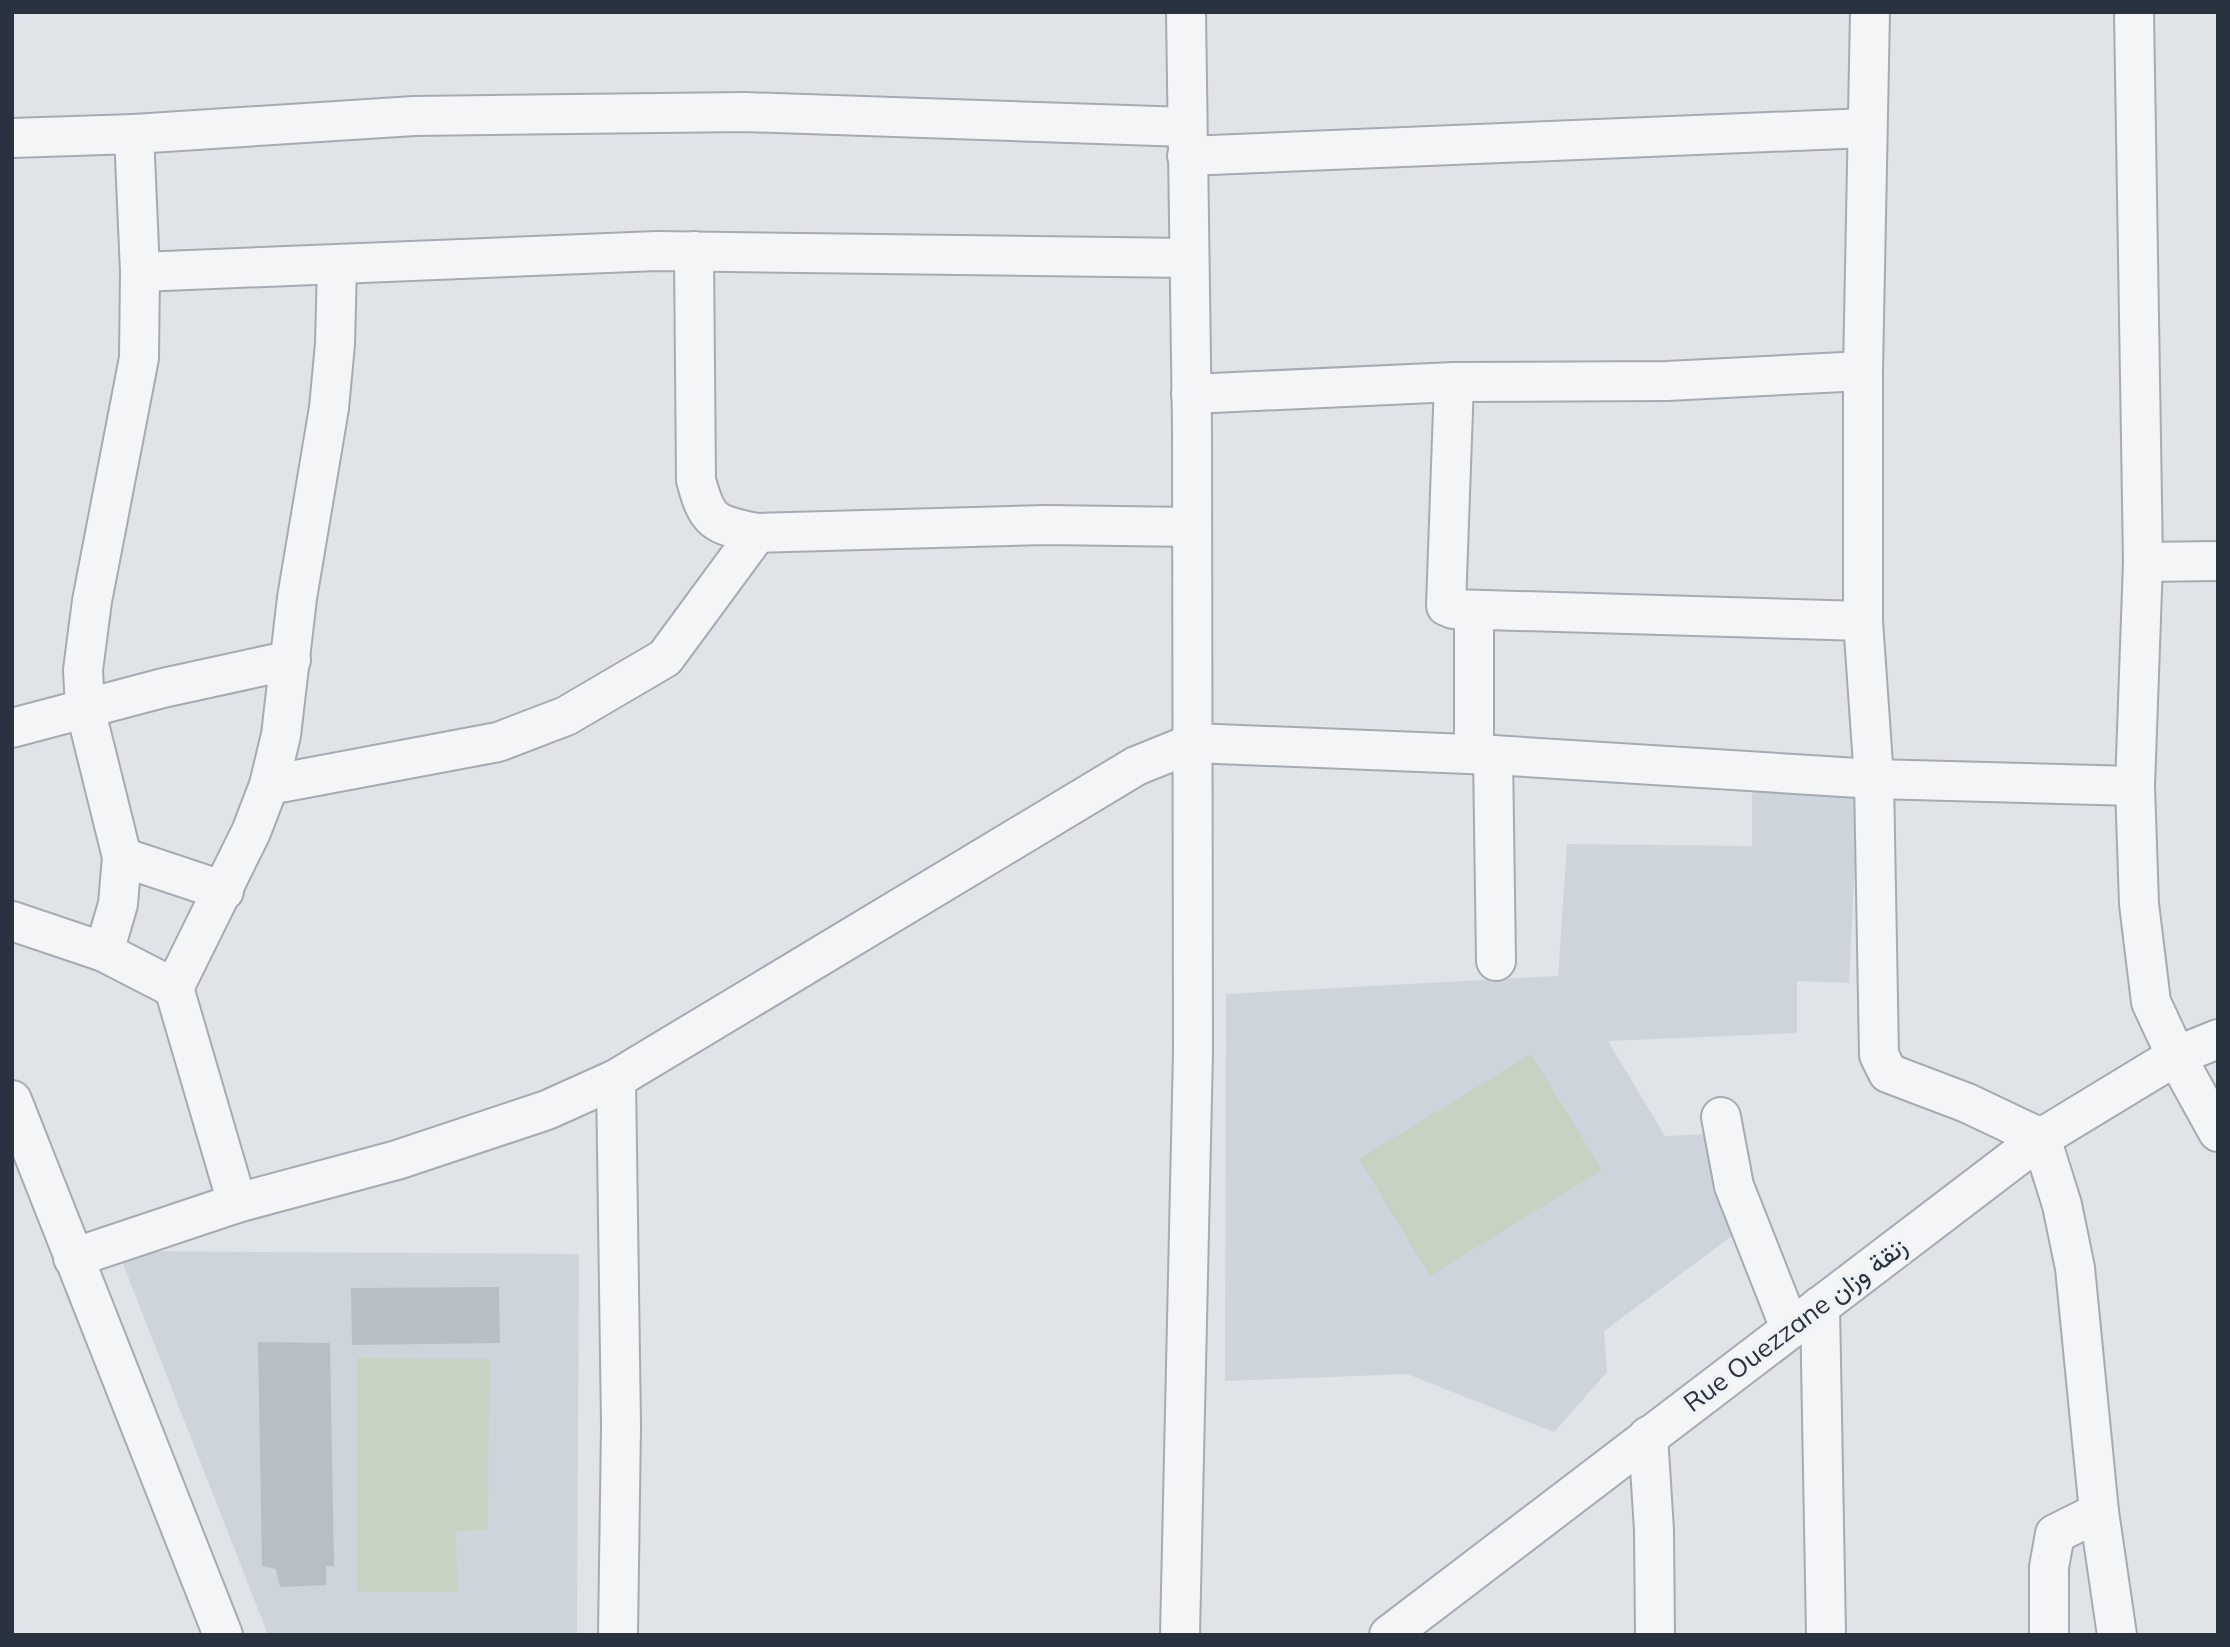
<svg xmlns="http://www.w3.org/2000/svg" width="2230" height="1647" viewBox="0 0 2230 1647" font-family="Mulish,Vazirmatn,sans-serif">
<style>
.built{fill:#ced4db}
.green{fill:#c7d2c2}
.building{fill:#b8bec5}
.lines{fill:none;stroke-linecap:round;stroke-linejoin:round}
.minor-casing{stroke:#a5abb3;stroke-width:42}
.minor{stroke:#f3f5f7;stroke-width:38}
.labels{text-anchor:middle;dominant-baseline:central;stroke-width:7;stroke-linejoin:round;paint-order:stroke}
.street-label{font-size:26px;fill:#293340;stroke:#f0f3f6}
</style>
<rect width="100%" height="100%" fill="#e0e4e9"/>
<!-- built -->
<g class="built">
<polygon points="1752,789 1858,798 1849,983 1797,981 1797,1033 1608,1041 1665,1136 1708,1134 1740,1230 1604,1331 1607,1372 1554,1432 1407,1374 1225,1381 1226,994 1558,976 1567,844 1752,846"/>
<polygon points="118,1251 579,1254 577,1635 268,1635"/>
</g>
<!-- green -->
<g class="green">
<polygon points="1531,1054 1602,1170 1430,1276 1359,1159"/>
<polygon points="357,1358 489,1359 488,1530 456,1531 457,1592 357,1592"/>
</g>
<!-- building -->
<g class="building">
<polygon points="499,1287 500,1343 352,1345 351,1288"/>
<polygon points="258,1342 330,1343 334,1566 326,1566 326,1585 280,1587 276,1569 262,1566"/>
</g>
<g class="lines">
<!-- minor casing -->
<g class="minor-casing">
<g id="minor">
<polyline points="1870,12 1863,371 1863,621 1874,779 1879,1055 1888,1073 1967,1103 2041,1138 2062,1205 2075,1268 2099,1512 2117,1635"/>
<polyline points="2134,12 2143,562 2135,786 2139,904 2151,1002 2176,1056 2218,1132"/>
<polyline points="1186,127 745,112 414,116 134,134 140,272 657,251 1189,258"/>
<polyline points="12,138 134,134"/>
<polyline points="1187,156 1867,128"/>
<path d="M 694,251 L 696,480 C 707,522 714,525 757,533 L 1046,525 L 1192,527"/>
<polyline points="1454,382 1446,606 1453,609 1863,621"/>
<polyline points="1191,394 1454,382 1667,381 1863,371"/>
<polyline points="2143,562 2218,561"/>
<polyline points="12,728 163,688 291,660"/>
<polyline points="1474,754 1474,610"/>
<polyline points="1493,755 1496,961"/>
<polyline points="269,785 498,742 566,716 665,658 757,533"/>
<polyline points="122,857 224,891"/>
<polyline points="12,921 104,952 174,988 251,832 269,785 281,735 297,598 329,408 335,344 337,266"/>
<polyline points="104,952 118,904 122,857 85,708 83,670 92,601 139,358 140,272"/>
<polyline points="174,988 237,1203"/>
<polyline points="616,1079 621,1426 618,1635"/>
<polyline points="12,1100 223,1635"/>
<polyline points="1721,1117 1734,1186 1790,1328"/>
<polyline points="73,1258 237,1203 397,1160 547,1110 616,1079 1136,766 1193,743 1493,755 1874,779 2135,786"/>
<polyline points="1820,1306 1826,1635"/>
<polyline points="1648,1436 1654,1530 1655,1635"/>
<polyline points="1180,1635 1193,1052 1192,428 1186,12"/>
<polyline points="1389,1635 2041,1138 2176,1056 2218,1039"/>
<polyline points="2049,1635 2049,1567 2055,1534 2099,1512"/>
</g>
</g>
<!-- minor -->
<use href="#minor" class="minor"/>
</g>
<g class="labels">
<!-- street labels -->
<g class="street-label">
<text transform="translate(1795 1324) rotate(-37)">Rue Ouezzane زنقة وزان</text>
</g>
</g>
<!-- border -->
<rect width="2230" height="1647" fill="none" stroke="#293340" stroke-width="28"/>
</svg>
